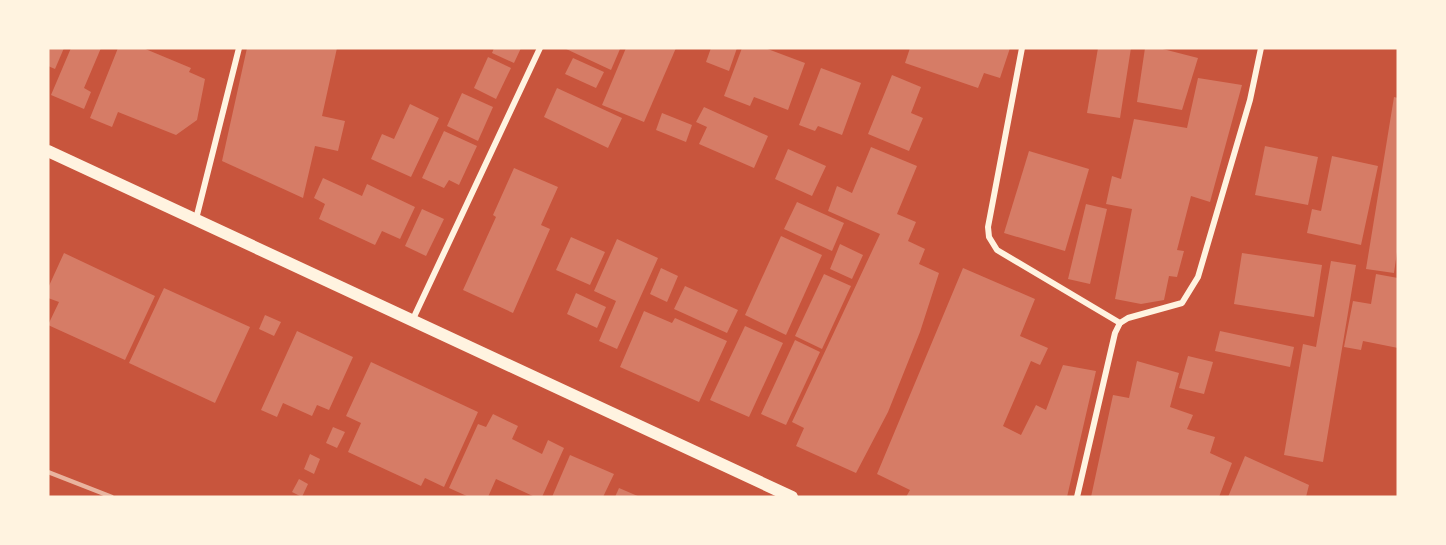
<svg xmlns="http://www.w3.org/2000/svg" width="1446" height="545" viewBox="0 0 1446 545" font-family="'Alegreya Sans',sans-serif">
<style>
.building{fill:#d67c66}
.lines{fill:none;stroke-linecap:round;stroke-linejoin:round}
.minor{stroke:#fff3e0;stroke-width:6}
.secondary{stroke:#fff3e0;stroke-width:12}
.rail{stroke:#e9b49f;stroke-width:4.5}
</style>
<rect width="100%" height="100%" fill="#c8553d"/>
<!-- building -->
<g class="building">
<polygon points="48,48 64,48 55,69 48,66"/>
<polygon points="71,48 101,48 84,88 91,92 84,109 51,95"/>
<polygon points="118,48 143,48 191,68 189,72 205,79 197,120 176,135 118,112 112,127 90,118"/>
<polygon points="247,48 337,48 322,116 345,121 338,151 315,146 303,198 222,161"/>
<polygon points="494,48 521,48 514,63 492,53"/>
<polygon points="564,48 617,48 620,49 611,70"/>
<polygon points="626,48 676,48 644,122 602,105"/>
<polygon points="711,48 737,48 729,71 706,62"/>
<polygon points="742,48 765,48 805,63 788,110 754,97 750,106 724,96"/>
<polygon points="910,48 1010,48 1000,78 984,73 978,88 905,63"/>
<polygon points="1098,48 1131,48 1120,118 1087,113"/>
<polygon points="1145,48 1159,48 1198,58 1182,110 1137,102"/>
<polygon points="488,57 511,68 496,99 474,88"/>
<polygon points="573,58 604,72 596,88 565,74"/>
<polygon points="821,68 861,83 842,135 818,126 815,131 799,125"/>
<polygon points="892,75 921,87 911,113 923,118 909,151 868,134"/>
<polygon points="1198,78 1242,85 1210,202 1191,196 1177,250 1184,251 1177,277 1169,276 1164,300 1141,304 1115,299 1132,209 1106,204 1112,176 1121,179 1134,119 1187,128"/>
<polygon points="557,88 622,118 608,148 544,117"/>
<polygon points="462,93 493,107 478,141 447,126"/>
<polygon points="1394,97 1398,98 1398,245 1394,273 1366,269"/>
<polygon points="410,104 439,118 411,177 371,159 382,134 394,139"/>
<polygon points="704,107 768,136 754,168 699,144 707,127 696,122"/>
<polygon points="662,113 692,125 686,142 656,130"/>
<polygon points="444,131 477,146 459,185 449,180 444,188 422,178"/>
<polygon points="1265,146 1318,157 1308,205 1255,195"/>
<polygon points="871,147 917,166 897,214 916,222 908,241 925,249 919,264 939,273 920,332 888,412 856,473 796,446 804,428 792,422 880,234 828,211 837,186 852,193"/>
<polygon points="788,149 826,166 812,196 775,179"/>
<polygon points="1029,151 1089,169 1065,251 1004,233"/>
<polygon points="1332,156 1378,166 1361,245 1307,233 1312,209 1321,211"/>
<polygon points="514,168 558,187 541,225 550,229 513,313 463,290 496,217 493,215"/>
<polygon points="323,178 362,196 367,184 415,207 400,239 382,231 375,245 319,219 325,204 314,198"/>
<polygon points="797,202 844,223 832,251 784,229"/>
<polygon points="1086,204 1107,209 1090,284 1068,279"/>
<polygon points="422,209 444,219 426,256 405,246"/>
<polygon points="781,236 822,255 786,335 745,315"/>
<polygon points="571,237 605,252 590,285 556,270"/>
<polygon points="617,239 658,258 617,349 599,341 616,301 594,291"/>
<polygon points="840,244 863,255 852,279 830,269"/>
<polygon points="64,253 155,296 125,360 48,325 59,302 48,298 48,288"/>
<polygon points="1242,253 1322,265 1314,317 1234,304"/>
<polygon points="1331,261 1356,265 1323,462 1284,455 1303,344 1316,347"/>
<polygon points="661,268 678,276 667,302 650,294"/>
<polygon points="963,268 1035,299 1020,336 1048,348 1040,365 1031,361 1003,426 1021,435 1036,405 1046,410 1063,365 1096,371 1067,497 906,497 910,490 877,474"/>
<polygon points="824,274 851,286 822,349 795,336"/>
<polygon points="1376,274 1398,278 1398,348 1363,341 1361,350 1344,347 1353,301 1371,304"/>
<polygon points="685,286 738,310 727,333 674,309"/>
<polygon points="164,288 250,327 215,403 129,363"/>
<polygon points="576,293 606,307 597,328 567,314"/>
<polygon points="644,311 672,323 675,318 727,341 699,402 620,367"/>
<polygon points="265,315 281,322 274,336 259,329"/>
<polygon points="745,326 783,343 749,417 710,400"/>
<polygon points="297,331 353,357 329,410 317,405 312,416 283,403 277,417 261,410"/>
<polygon points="1220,331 1294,347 1290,367 1215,351"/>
<polygon points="795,340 820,352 786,425 761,414"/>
<polygon points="1188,356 1213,362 1204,394 1179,388"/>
<polygon points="1137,361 1179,373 1170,407 1193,415 1187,429 1215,437 1210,453 1232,463 1219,497 1091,497 1113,395 1129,398"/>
<polygon points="371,362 478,412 444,487 425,478 421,486 348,452 361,423 346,416"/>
<polygon points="493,414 518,426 512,439 542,454 548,440 564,448 542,497 535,497 496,479 488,497 469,497 449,488 478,424 486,427"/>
<polygon points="333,427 345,432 337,448 326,443"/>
<polygon points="310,454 320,459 314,474 304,469"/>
<polygon points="570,455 614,474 603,497 552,497"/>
<polygon points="1245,456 1309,485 1306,497 1228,497"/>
<polygon points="299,479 308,484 302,497 292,492"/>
<polygon points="619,488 640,497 615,497"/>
</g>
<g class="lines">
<!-- minor -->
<g class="minor">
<polyline points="1022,48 988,227 989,237 997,250 1120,323"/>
<polyline points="196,219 239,48"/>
<polyline points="413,319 540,48"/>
<polyline points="1077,497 1115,333 1120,323 1128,318 1182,303 1198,277 1250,100 1261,48"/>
</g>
<!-- secondary -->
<polyline class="secondary" points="48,151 792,497"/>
<!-- rail -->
<polyline class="rail" points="48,472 112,497"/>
</g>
<!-- border -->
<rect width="1446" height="545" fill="none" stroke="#fff3e0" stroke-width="99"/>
</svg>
